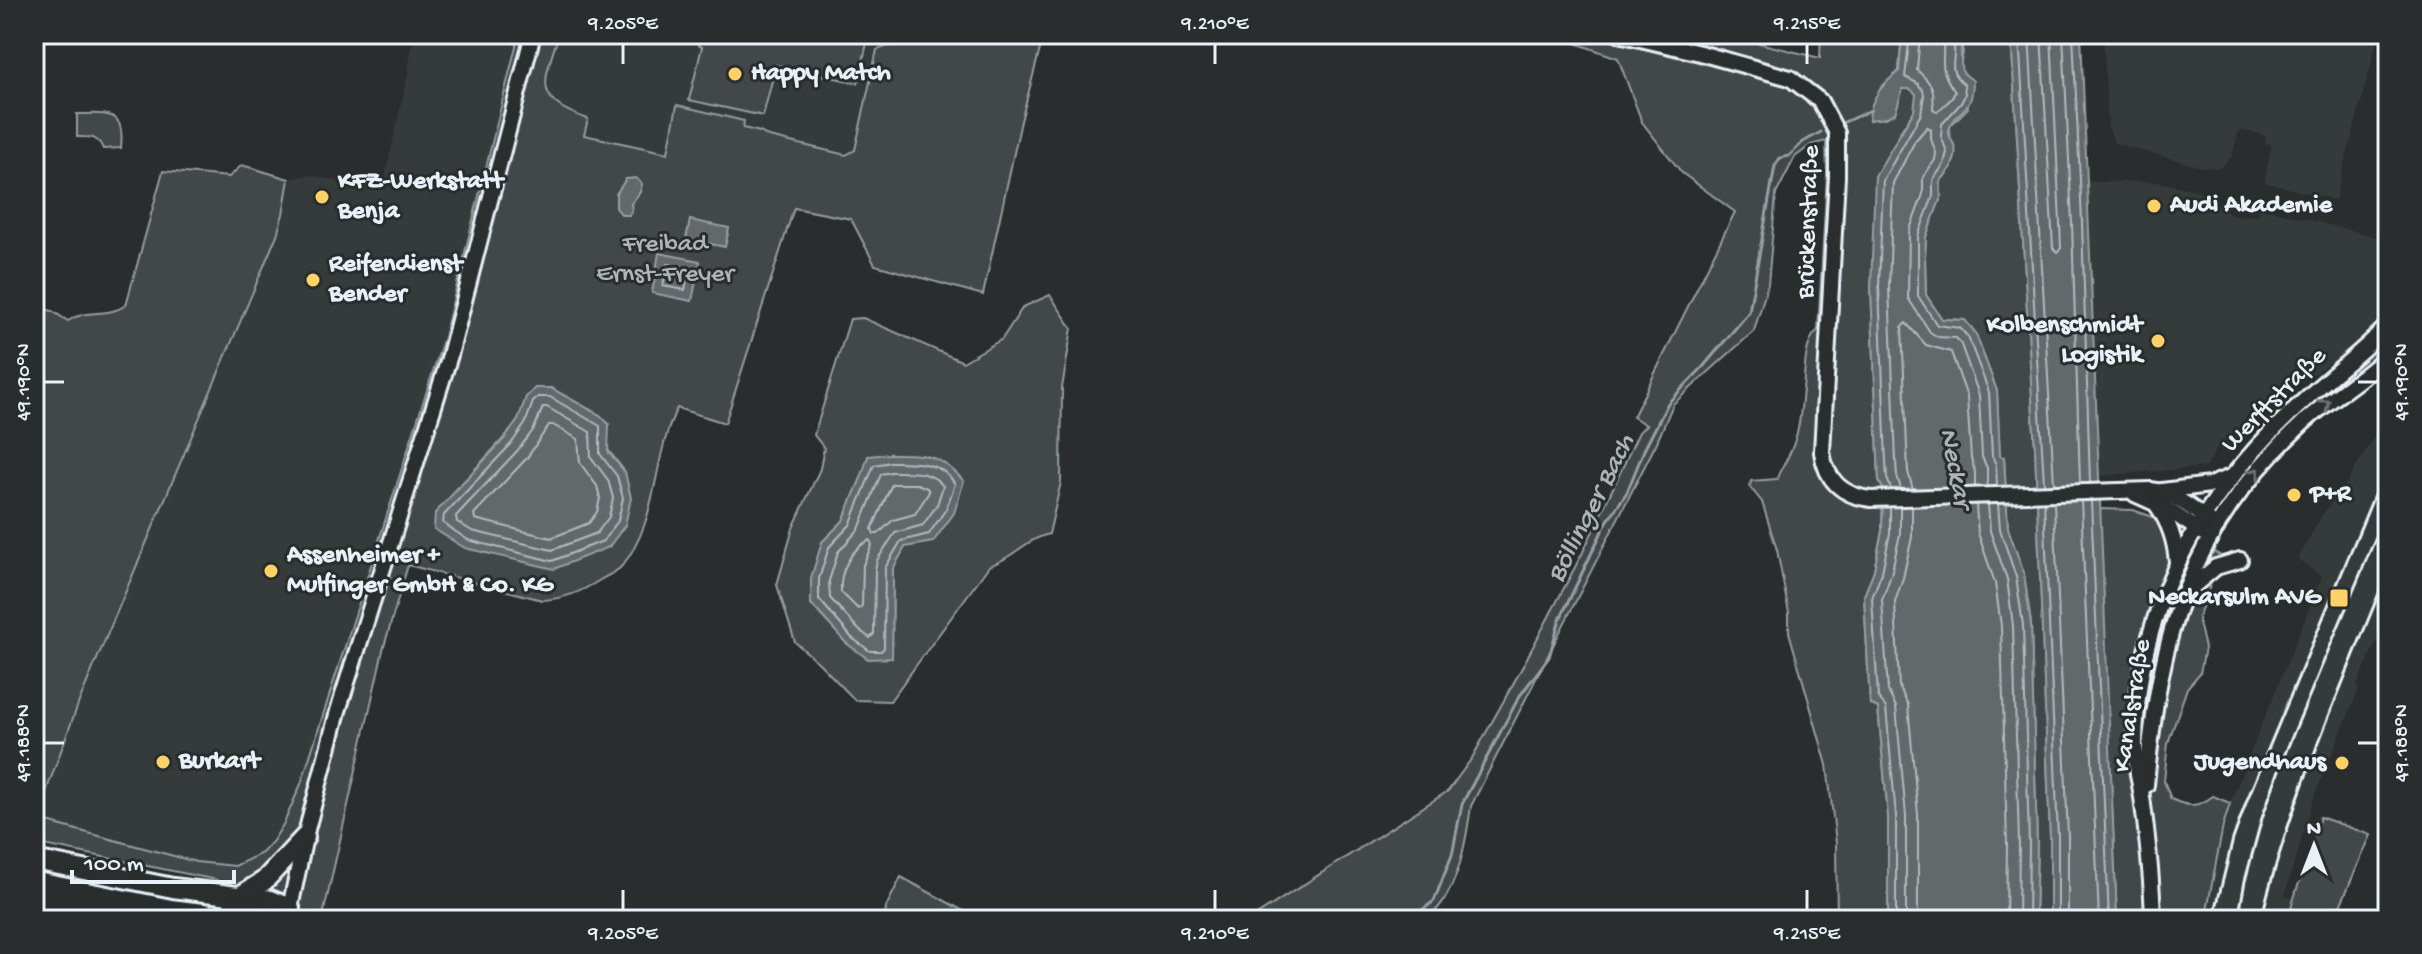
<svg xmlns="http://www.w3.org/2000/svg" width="2422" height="954" viewBox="0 0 2422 954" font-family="'Gochi Hand',sans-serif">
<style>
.built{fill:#363a3b}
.green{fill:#424648;stroke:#959ca0;stroke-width:2;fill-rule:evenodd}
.water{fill:#63686b;stroke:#989fa3;stroke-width:2}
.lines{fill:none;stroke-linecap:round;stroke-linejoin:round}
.shore{stroke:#b3bac0;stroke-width:2}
.stream{stroke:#989fa3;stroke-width:3}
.secondary-casing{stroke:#e8f1f8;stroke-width:20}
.highway-casing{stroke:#e8f1f8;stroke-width:24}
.secondary{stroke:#2a2d2e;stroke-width:14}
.highway{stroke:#2a2d2e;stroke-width:18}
.rail{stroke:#e8f1f8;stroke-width:3}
.oneway{stroke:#6c7275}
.ticks{fill:none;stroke:#e8f1f8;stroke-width:3}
.poi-dot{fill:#ffd166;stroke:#2a2d2e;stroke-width:3}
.labels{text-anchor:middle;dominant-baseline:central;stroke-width:6;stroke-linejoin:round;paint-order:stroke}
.poi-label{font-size:26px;font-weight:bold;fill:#e8f1f8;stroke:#2a2d2e;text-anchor:start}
.street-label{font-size:26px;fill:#e8f1f8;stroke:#2a2d2e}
.park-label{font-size:26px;fill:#aeb5ba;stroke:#2a2d2e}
.water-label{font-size:28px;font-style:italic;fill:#acb3b9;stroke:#2a2d2e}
.neatline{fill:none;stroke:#e8f1f8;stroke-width:3}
.ticks-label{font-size:20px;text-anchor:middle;fill:#e8f1f8}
</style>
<rect width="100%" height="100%" fill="#2a2d2e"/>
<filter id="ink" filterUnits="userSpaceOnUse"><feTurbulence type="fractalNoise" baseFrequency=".0125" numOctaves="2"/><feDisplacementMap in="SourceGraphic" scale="16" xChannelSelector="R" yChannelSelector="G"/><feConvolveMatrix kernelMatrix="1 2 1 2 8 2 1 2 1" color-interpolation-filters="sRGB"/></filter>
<g filter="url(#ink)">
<!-- built -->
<g class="built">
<polygon points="413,34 519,34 444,337 301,784 284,823 273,841 262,853 235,866 196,862 35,820 80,699 277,235 283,214 289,179 309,175 382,190 408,74"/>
<polygon points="559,34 881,34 855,150 846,155 768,137 760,132 743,127 744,121 678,105 668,153 583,135 588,119 561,108 548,95 545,84 547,73"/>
<polygon points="2103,34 2379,34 2335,200 2264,182 2272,145 2265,143 2266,136 2256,133 2239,130 2232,156 2220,168 2202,167 2114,143 2108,126"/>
<polygon points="2088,182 2159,182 2204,192 2233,216 2258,215 2259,207 2388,240 2388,309 2374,328 2340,356 2277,399 2238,441 2219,444 2206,467 2098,476"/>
<polygon points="2388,414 2388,616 2356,687 2359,689 2314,797 2285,895 2293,898 2287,920 2205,920 2223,826 2230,803 2322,577 2298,559 2322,515 2346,484"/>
</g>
<!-- green -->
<g class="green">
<path d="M 519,34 L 559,34 C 544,81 531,100 588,119 L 584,135 L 668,153 L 677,105 L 744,121 L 743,128 L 760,132 L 769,137 L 846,155 L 855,150 L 877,50 L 922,34 L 1044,34 L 1021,121 L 983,295 L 875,265 L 851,219 L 794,208 L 725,423 L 677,408 C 652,458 659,523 621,567 C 616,572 607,576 600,580 C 581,592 564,599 542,600 L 408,565 L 383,650 L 322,920 L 212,920 L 208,918 L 217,880 L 34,843 L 34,306 L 52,311 L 68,321 C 87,308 107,318 126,305 L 163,171 L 229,177 L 242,165 L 289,179 L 283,214 L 277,235 L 80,699 L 36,819 L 196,862 L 235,866 L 262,853 L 273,841 L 284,823 L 301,784 L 444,337 ZM 551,388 L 571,401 L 625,472 L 455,490 C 488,457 517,421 551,388 Z"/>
<polygon points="701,34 869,34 858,83 776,65 763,116 689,100 702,47 698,45"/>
<path d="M 1550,34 L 1722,34 L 1820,58 L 1821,34 L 1902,34 L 1899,71 L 1881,87 L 1869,119 L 1885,118 L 1895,113 L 1902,88 L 1910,88 L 1917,94 L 1914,111 L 1900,132 L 1871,287 L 1879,481 L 1883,489 L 1882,531 L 1874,570 L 1864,596 L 1870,704 L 1878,708 L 1888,816 L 1888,920 L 1837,920 L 1836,843 L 1827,765 L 1789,632 L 1789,613 L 1777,550 L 1762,502 L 1750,487 L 1751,481 L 1777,479 C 1779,470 1784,465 1788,457 C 1799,436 1801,412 1803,389 C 1805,372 1804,341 1818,330 L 1827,175 L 1826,141 L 1811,145 L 1795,157 L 1776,194 L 1768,284 L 1754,331 L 1673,404 L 1657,442 L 1471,806 C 1466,842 1457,901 1424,920 L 1249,920 L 1448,791 L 1472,758 L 1518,675 L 1583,552 L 1639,432 L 1646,425 L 1633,417 L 1735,212 L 1682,173 L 1642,122 L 1618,58 Z"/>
<polygon points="1960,34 2011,34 2035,449 2050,837 2050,920 2035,920 2037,845 2031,624 2024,574 2008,528 2004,457 2000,457 1997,391 1975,332 1964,320 1942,319 1926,295 1925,257 1926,237 1941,197 1940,182 1952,167 1950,126 1968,108 1960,66 1963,53"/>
<path d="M 77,114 C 109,114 125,109 121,148 L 103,149 C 98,136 90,137 77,137 Z"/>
<path d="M 1050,295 L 1072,328 L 1062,388 L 1061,482 L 1049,534 C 1022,541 1016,557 989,566 L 890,701 L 855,700 L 820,664 L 795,642 L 777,585 L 793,528 L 820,469 L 824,448 L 814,435 L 850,319 L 863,318 L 963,362 L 1002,339 L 1023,307 ZM 890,454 L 905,547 L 893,569 L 892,658 L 828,623 L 811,604 L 822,542 L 843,521 L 861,478 Z"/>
<path d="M 2099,509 L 2133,510 L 2156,518 L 2221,556 L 2198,618 L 2205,648 L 2200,673 L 2187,688 L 2168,743 L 2164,781 L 2171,799 C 2188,807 2197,808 2213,796 L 2230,803 L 2223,826 L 2205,920 L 2117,920 Z"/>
<polygon points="2320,817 2371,835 2334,920 2287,920"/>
<polygon points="901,877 971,915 972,920 885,920 886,907"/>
</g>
<!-- water -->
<g class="water">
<path d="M 1902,34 L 1960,34 C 1962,41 1960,69 1962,71 C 1965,76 1970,77 1973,81 C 1972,114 1963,103 1951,125 C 1945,135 1953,139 1955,148 C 1958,161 1947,173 1940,182 L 1941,197 L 1926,237 L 1925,257 L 1926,295 L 1942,319 L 1965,320 L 1975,332 L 1997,391 L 2000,456 L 2004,457 L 2008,528 L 2024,574 L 2031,624 L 2037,845 L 2035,920 L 1888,920 L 1888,816 L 1878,708 L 1870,704 L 1864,596 L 1874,570 L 1882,531 L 1883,489 L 1879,481 L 1871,287 L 1875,176 L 1914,111 L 1916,94 L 1910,89 L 1903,89 L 1895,113 L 1885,118 L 1869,120 C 1870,98 1883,84 1899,71 Z"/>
<path d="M 2011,34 L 2081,34 C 2094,329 2104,625 2117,920 L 2050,920 L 2050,837 L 2035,449 Z"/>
<polygon points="636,178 642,184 640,192 631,204 632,210 629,215 622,215 616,208 616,194 626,179"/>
<polygon points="690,220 729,228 725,247 686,239"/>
<polygon points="659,253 700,261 692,301 652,293"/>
<polygon points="535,388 551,388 600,415 609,424 608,452 625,472 631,498 625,525 609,547 554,569 465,548 434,529 435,513 504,439 518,420 526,397"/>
<path d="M 890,454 C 925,454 939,453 964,481 L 954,513 L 933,542 L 905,547 L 893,569 L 892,658 L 868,659 L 846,643 L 811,604 L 811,578 L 822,542 L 843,521 L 861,478 L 868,456 Z"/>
</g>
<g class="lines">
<!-- shore -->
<g class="shore">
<path d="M 1920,34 L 1917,70 C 1932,84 1935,87 1933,109 L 1937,112 L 1952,98 L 1955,92 C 1937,66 1945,64 1943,34"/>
<path d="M 1953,34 C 1953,41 1955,48 1954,55 C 1952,69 1952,75 1964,84 L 1965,95 L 1961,103 L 1942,124 L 1941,136 L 1947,152 L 1944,164 L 1933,180 L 1933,196 L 1918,236 L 1918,296 L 1937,325 L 1960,328 L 1968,337 L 1989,392 L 1992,456 L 1996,464 L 1997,486"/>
<polyline points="2019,34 2044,484"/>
<polyline points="2029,34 2054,484"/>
<polyline points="2041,34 2053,248 2057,252 2061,248 2060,223 2051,34"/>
<polyline points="2063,34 2072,223 2080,483"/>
<polyline points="2073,34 2082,222 2090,483"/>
<polygon points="667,264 689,268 685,290 663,286"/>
<polygon points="538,397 550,397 600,426 600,454 617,476 623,498 618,521 603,541 552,561 468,540 443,523 444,515 511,444 525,424 533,402"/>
<polygon points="543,407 547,407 590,432 591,457 608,480 613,498 609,517 597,533 552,550 472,531 457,522 456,516 518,450 534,429"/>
<polygon points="549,425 553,425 578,439 580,463 597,486 600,498 597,512 589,523 551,538 475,519 474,514 527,458"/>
<path d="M 891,462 C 914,462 942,461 955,484 L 946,509 L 929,534 L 901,541 L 885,568 L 884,648 L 881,651 L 870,651 L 852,638 L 819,599 L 819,579 L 829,547 L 850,525 L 874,465 Z"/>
<path d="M 891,472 C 910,472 931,470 943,486 L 937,505 L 923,525 L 895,533 L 877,560 L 875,570 L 874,634 L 870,638 L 859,630 L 830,598 L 829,581 L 838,552 L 859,529 L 881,474 Z"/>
<polygon points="892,484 917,484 927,488 929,492 915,514 893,520 878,534 874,534 872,529"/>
<polyline points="1891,489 1887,478 1886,462 1879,287 1883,180 1921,114 1924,95 1923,90 1917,83 1905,77 1910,34"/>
<polyline points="1901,489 1897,476 1896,462 1889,287 1893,183 1915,141 1927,127 1931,129 1931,139 1936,153 1935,160 1923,177 1923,194 1909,232 1908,298 1930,332 1938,337 1956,338 1960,342 1979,395 1982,457 1987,468 1987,486"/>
<polyline points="1913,489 1908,472 1902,327 1906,323 1926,345 1951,352 1967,397 1971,458 1975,472 1975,487"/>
<polyline points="2081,501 2099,920"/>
<polyline points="2091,501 2109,920"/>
<polyline points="2044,502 2058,837 2058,920"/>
<polyline points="2054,502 2068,836 2068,920"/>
<polyline points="1988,504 1990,531 2007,579 2013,626 2019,845 2018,920"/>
<polyline points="1998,504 2000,529 2016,577 2023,625 2029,845 2028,920"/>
<polyline points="1976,505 1978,533 1995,583 2001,626 2007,845 2006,920"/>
<polyline points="1890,507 1890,533 1882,572 1872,598 1878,697 1886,708 1896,816 1896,920"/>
<polyline points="1900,507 1900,534 1891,575 1882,600 1888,691 1896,707 1906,816 1906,920"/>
<polyline points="1912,507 1912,537 1903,578 1895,602 1899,686 1908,705 1918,814 1918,920"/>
<path d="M 870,540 L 872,545 L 863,565 L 862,606 L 858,609 L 841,592 C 839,572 851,548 870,540 Z"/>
</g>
<!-- stream -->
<g class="stream">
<polyline points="1842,123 1871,110"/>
<polyline points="1409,920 1434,901 1452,855 1462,804 1519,697 1549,657 1560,619 1605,525 1627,492 1644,450 1668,403 1703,367 1749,312 1775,166 1780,158 1789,156 1803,142 1821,132"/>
</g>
<!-- secondary casing -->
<g class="secondary-casing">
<g id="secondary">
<path d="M 1619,34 L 1700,53 L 1790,78 L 1820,101 L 1837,133 L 1837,176 L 1822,452 C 1826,480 1842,496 1871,499 L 2151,490 C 2175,493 2197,512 2217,527"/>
<polyline points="2162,491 2210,485 2233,476"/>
<polyline points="2135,494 2164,507 2203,533"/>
<path d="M 2157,505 C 2169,523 2175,539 2177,562"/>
<polyline points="2186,592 2216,567 2240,560"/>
<path d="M 2146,785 C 2160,633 2187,532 2302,424 C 2328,399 2362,381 2388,355"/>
<polyline points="290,908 305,837 338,711 450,355 533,34"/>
<path d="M 2153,920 C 2152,882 2148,843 2143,805 C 2141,786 2135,765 2135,745 C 2136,604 2204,490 2307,398 C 2333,373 2363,352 2388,325"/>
</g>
</g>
<!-- highway casing -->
<g class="highway-casing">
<g id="highway">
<polyline points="34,860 173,888 270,900 290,908"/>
<polyline points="240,896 264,881 305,837"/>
<polyline points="233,906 288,917"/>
</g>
</g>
<!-- secondary -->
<use href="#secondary" class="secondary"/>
<!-- highway -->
<use href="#highway" class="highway"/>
<!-- rail -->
<g class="rail">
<polyline points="2213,920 2233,839 2247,800 2388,462"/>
<polyline points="2238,920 2245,881 2262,818 2284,756 2388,508"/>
<path d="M 2261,920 C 2290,800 2342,686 2388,571"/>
</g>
</g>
<!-- one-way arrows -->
<defs><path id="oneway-chevron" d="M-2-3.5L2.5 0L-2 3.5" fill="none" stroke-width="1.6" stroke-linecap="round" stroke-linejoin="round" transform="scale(2)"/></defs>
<g class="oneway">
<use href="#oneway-chevron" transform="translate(2325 404) rotate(-37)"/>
<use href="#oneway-chevron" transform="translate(2255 473) rotate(-53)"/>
</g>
</g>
<!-- ticks -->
<path class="ticks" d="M 623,44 L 623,64M 1215,44 L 1215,64M 1807,44 L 1807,64M 44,382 L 64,382M 2358,382 L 2378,382M 44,743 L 64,743M 2358,743 L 2378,743M 623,890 L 623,910M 1215,890 L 1215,910M 1807,890 L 1807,910"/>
<!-- markers -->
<g class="poi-dot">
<circle cx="735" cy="74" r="8"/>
<circle cx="322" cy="197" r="8"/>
<circle cx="2154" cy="206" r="8"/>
<circle cx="313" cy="280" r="8"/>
<circle cx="2158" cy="341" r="8"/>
<circle cx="2294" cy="495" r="8"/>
<circle cx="271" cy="571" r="8"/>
<rect x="2329" y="588" width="20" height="20" rx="4"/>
<circle cx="163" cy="762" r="8"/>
<circle cx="2342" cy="763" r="8"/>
</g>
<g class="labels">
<!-- poi labels -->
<g class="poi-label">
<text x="751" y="74">Happy Match</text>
<text x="338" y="182">KFZ-Werkstatt<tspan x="338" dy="30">Benja</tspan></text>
<text x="2170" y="206">Audi Akademie</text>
<text x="329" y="265">Reifendienst<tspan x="329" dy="30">Bender</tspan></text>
<text x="2142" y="326" text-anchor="end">Kolbenschmidt<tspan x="2142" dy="30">Logistik</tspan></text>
<text x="2310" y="495">P+R</text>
<text x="287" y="556">Assenheimer +<tspan x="287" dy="30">Mulfinger GmbH &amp; Co. KG</tspan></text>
<text x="2321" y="598" text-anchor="end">Neckarsulm AVG</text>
<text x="179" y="762">Burkart</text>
<text x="2326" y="763" text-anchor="end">Jugendhaus</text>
</g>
<!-- street labels -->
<g class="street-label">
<text transform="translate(1810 222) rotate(-88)">Brückenstraße</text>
<text transform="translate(2275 401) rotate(-45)">Werftstraße</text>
<text transform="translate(2134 706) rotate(-81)">Kanalstraße</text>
</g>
<!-- park labels -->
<g class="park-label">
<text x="665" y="245">Freibad<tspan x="665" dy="30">Ernst-Freyer</tspan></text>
</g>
<!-- water labels -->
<g class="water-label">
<text transform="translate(1954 468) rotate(79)">Neckar</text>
<text transform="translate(1592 509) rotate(-63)">Böllinger Bach</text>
</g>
</g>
<!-- margin -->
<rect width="2422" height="954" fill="none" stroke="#2a2d2e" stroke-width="88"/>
<!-- north arrow -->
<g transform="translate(2314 846)" stroke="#2a2d2e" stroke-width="6" paint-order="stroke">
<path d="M0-6L14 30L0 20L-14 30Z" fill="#e8f1f8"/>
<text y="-12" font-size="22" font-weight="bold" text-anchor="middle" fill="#e8f1f8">N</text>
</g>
<!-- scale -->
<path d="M72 870v12h162v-12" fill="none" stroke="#e8f1f8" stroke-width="4"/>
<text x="84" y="870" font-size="24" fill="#e8f1f8" stroke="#2a2d2e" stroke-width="6" paint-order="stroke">100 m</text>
<rect x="44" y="44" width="2334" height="866" class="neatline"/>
<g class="ticks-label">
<text x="623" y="29">9.205°E</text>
<text x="1215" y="29">9.210°E</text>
<text x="1807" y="29">9.215°E</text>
<text transform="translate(22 382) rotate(-90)" y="7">49.190°N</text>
<text transform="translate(2400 382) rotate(-90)" y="7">49.190°N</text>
<text transform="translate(22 743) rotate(-90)" y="7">49.188°N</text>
<text transform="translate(2400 743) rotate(-90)" y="7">49.188°N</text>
<text x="623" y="939">9.205°E</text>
<text x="1215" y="939">9.210°E</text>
<text x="1807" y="939">9.215°E</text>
</g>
</svg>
